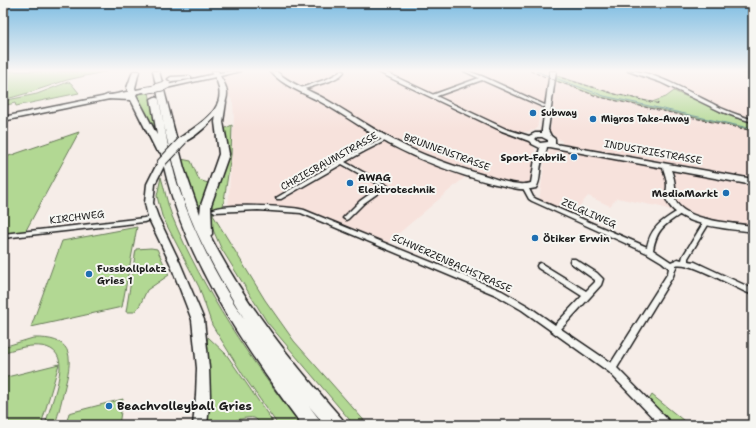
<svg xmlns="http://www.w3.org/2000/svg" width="756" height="428" viewBox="0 0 756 428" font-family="'Shantell Sans',sans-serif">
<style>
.built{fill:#f7e2dc}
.green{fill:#b2d893;stroke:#677a58}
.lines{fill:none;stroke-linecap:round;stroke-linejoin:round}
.stream{stroke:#54838d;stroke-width:1}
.street-casing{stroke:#1c1c1c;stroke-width:3}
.secondary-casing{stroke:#1c1c1c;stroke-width:3}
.highway-casing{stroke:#1c1c1c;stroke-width:3}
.street{fill:#f6f6f2;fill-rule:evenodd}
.secondary{fill:#f6f6f2;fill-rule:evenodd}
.highway{fill:#f6f6f2;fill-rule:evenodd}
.rail{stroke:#1c1c1c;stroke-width:1;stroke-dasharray:4 2;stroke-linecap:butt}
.secondary-bridge-far1-casing{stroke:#1c1c1c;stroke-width:8;stroke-linecap:butt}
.secondary-bridge-casing{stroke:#1c1c1c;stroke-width:10;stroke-linecap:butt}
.highway-bridge-casing{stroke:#1c1c1c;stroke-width:10;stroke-linecap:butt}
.secondary-bridge-far1{stroke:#f6f6f2;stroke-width:6}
.secondary-bridge{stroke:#f6f6f2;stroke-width:8}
.highway-bridge{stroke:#f6f6f2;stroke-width:8}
.poi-dot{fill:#1f6fb2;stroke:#f6f6f2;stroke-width:1.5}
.labels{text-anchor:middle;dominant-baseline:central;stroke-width:4;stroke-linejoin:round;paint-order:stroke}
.far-poi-label{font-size:9px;font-weight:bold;fill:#1c1c1c;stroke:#f6f6f2;text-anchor:start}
.street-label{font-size:10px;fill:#1c1c1c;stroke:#f6f6f2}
.poi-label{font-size:10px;font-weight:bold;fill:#1c1c1c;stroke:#f6f6f2;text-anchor:start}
.near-poi-label{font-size:12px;font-weight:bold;fill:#1c1c1c;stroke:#f6f6f2;text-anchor:start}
</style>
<rect width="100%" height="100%" fill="#f6ede8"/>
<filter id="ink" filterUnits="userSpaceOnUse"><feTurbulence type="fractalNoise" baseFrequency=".025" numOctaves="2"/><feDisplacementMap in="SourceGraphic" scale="8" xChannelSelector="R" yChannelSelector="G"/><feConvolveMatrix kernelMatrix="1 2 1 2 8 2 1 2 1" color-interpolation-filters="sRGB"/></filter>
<g filter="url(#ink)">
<!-- built -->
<g class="built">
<polygon points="237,71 551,71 547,96 546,101 541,106 537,128 535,130 524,132 520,137 533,145 535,150 531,183 521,186 471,172 385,245 302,211 228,209 234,117 233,102 217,75"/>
<polygon points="557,71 753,71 753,123 734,117 679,94 652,102 615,94 570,81 557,76"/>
<polygon points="556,81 601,97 753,130 753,229 705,220 661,207 617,198 610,206 588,196 572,215 539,201 546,153 551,148 562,148 562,141 553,135 550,131"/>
</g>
<!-- green -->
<g class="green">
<polygon points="3,71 108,71 67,80 28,93 3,100"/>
<path d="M 557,76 L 615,94 L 652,102 L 666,97 L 674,91 C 683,96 692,98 701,101 C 718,109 734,118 753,123 L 753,130 L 601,97 L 556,81 Z"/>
<polygon points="68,82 71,83 79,93 16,106 15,103 3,106 3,101 37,94"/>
<polygon points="149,92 157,136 134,95"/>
<polygon points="232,125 231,155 223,207 215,208 213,215 265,300 294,341 368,425 354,425 267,322 221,248 211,225 208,211 224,129"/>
<polygon points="79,132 24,234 3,236 3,158"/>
<polygon points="181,159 191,161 199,180 208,183 199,211"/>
<path d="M 161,177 C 165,190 167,204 172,216 C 203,291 251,361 301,425 L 278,425 L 245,378 L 212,325 L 199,287 L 162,216 L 157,196 Z"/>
<polygon points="137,227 122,307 31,327 62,241"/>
<polygon points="151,248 157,249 169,275 147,290 140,305 134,312 126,312 136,249"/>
<path d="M 208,337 L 226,354 L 275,425 L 261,425 C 259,422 257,419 254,418 C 249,416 230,421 226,425 L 200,425 L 203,368 Z"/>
<path d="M 33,338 C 71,337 74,353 65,386 C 62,399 59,412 55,425 L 45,425 C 50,408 59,385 60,368 C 61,336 21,346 3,353 L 3,347 Z"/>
<polygon points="59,364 41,425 3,425 3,378"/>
<polygon points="652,395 689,425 667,425 647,403"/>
<polygon points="123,399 119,425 66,425 69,413"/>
</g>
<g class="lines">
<!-- stream -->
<g class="stream">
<polyline points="536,71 551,77"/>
<polyline points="555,78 604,96 753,129"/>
</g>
<!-- street casing -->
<g class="street-casing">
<g id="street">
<polygon points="339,71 343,71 344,72 340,76 330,81 301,90 298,89 327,79 340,72"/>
<polygon points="464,71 468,71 484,77 547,106 543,107 482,80 434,97 432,97 432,95 479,78"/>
<path d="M 628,71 C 649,68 700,98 721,108 C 732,113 742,116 753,120 L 753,122 L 736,117 L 720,111 L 660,82 Z"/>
<polygon points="385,138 387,138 389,139 365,151 345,162 388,186 364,203 348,219 346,220 343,218 360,201 381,186 342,164 281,199 277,199 276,198 339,161 361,149"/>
<path d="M 526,186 L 528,187 L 533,197 L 536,199 L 647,247 C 651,227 662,221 678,211 L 682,211 L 683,212 L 682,213 C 665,225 657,228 653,250 L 671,262 L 678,259 L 682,260 L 683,256 L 702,225 L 703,219 L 707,219 L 708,225 L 688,258 L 688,261 L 695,262 L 753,289 L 753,295 C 735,289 692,261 676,265 L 676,267 L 673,276 L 617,368 L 670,422 L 672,425 L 660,425 L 609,372 L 522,310 L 496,295 L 301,213 L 258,210 L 215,212 L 212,210 C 221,203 290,206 304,210 L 502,291 L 528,306 L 555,325 L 582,296 L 538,268 L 537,266 L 538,264 L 540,263 L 542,264 L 586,291 L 595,282 L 595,280 L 571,263 L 570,261 L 571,259 L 575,259 L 597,273 L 603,279 L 601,285 L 561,329 L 611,363 L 668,273 L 669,268 L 662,262 L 647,253 L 532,201 L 529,199 L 523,188 Z"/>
<polygon points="153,215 156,217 155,218 144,222 3,238 3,234 144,218"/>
</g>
</g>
<!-- secondary casing -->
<g class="secondary-casing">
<g id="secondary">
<path d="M 212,71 L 218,71 L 219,73 L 231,71 L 240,71 L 220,76 C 225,84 229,91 226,100 C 223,112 192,143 180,142 L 180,138 C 202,122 231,108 215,77 L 166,88 L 163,86 L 214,74 Z"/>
<path d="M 270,71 L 276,71 C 290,84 309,90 325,99 C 353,115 378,133 407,147 C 432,159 460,168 487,176 C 499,180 518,187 531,183 L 535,159 L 538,155 L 540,148 L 532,144 L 529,141 L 502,131 L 376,71 L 383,71 L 506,129 L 529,136 L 535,133 L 542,133 L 542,130 L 550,71 L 556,71 L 548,130 L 551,136 L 555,139 L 555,144 L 753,179 L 753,185 L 671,170 C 673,175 675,181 675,188 C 675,192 673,196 675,200 C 684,221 733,223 753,226 L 753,232 C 728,228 679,227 667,201 C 664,196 667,191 667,186 C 667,180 665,174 663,168 L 549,147 L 547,147 C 546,152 545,155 543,159 C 538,168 542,179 536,188 C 521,192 506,186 491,183 C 456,174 421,161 389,144 C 365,130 343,114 319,101 C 302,92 283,86 270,71 ZM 537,137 L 542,137 L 548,140 L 548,142 L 540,143 L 535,139 Z"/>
<polygon points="146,88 148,89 148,91 3,121 3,117"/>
<polygon points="159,160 165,160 166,162 155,184 153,203 158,217 180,263 204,320 209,368 210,396 207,425 193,425 196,396 197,368 192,320 170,263 148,217 145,203 147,184"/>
</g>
</g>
<!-- highway casing -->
<g class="highway-casing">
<g id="highway">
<path d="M 133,71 L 139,71 L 135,88 L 137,93 L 136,95 L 157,135 L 151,99 L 155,97 L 159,99 C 165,128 169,157 178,186 C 194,233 217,279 245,320 C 221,281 198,241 183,198 C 169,157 162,113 153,71 L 159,71 L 184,168 L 200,214 L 201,205 L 219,154 L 215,122 L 218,102 L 222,100 L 226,102 L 223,122 L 229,154 L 211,205 L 212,234 L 210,236 C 245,304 292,362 342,419 L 345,425 L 325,425 L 309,406 L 319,419 L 322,425 L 302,425 C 241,343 181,255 161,153 L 156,150 L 131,100 L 107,99 L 103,97 L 107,95 L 128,95 L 129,93 L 127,88 Z"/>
<polygon points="189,76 191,77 191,79 171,81 168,79 171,77"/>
</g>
</g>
<!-- street -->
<use href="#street" class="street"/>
<!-- secondary -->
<use href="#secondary" class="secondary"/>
<!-- highway -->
<use href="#highway" class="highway"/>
<!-- rail -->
<g class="rail">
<polyline points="530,71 599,97 753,131"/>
<polyline points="735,71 753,76"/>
<polyline points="562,78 615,94 660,104"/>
</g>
<!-- secondary-bridge-far1 casing -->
<g class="secondary-bridge-far1-casing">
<polyline id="secondary-bridge-far1" points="146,90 164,87"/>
</g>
<!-- secondary-bridge casing -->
<g class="secondary-bridge-casing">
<polyline id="secondary-bridge" points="162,162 183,140"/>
</g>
<!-- highway-bridge casing -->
<g class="highway-bridge-casing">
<polyline id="highway-bridge" points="156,88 166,85"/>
</g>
<!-- secondary-bridge-far1 -->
<use href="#secondary-bridge-far1" class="secondary-bridge-far1"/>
<!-- secondary-bridge -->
<use href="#secondary-bridge" class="secondary-bridge"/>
<!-- highway-bridge -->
<use href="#highway-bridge" class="highway-bridge"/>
</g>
</g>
<!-- sky -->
<linearGradient id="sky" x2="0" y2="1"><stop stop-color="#7cbce2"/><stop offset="0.54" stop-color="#fbf7f5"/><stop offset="1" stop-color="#fbf7f5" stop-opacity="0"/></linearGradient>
<rect width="756" height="131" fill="url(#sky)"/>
<!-- markers -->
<g class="poi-dot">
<circle cx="533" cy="113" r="4"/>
<circle cx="593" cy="119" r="4"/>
<circle cx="574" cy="157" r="4"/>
<circle cx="350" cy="183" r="4"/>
<circle cx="726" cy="193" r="4"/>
<circle cx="535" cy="238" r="4"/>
<circle cx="89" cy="274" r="4"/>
<circle cx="109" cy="406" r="4"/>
</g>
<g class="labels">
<!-- far-poi labels -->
<g class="far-poi-label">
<text x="541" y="113">Subway</text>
<text x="601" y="119">Migros Take-Away</text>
</g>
<!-- street labels -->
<g class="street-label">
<text transform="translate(447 152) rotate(20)">BRUNNENSTRASSE</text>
<text transform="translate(653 152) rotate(10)">INDUSTRIESTRASSE</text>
<text transform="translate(329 161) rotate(-29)">CHRIESBAUMSTRASSE</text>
<text transform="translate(589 213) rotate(24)">ZELGLIWEG</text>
<text transform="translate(77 217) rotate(-7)">KIRCHWEG</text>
<text transform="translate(452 263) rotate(24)">SCHWERZENBACHSTRASSE</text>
</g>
<!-- poi labels -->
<g class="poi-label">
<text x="566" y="157" text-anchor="end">Sport-Fabrik</text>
<text x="358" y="177">AWAG<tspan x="358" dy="12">Elektrotechnik</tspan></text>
<text x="718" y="193" text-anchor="end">MediaMarkt</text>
<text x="543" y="238">Ötiker Erwin</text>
<text x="97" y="268">Fussballplatz<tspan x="97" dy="12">Gries 1</tspan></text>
</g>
<!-- near-poi labels -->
<g class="near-poi-label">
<text x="117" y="406">Beachvolleyball Gries</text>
</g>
</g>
<!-- margin -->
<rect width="756" height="428" fill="none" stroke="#f6f6f2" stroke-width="16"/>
<rect x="8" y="8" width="740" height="412" fill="none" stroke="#1c1c1c" stroke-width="1.5" filter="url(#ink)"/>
</svg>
